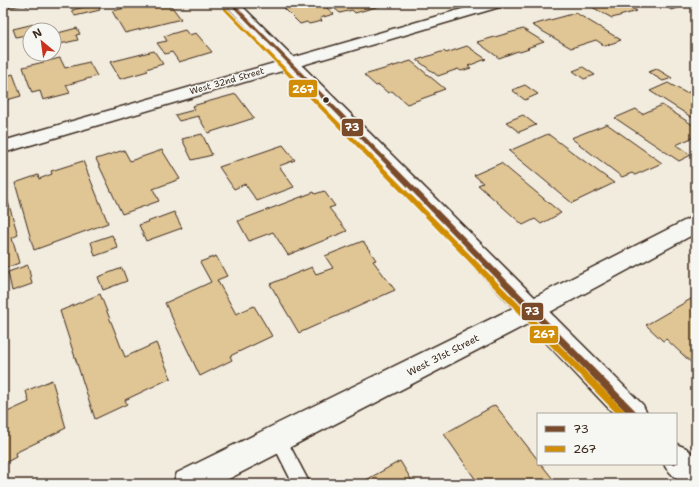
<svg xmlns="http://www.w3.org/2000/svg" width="699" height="487" viewBox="0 0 699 487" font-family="'Shantell Sans',sans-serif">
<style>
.building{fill:#e0c595;stroke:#3b2a1e}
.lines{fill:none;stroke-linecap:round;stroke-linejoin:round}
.service-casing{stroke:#3b2a1e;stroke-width:3}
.minor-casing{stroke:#3b2a1e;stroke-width:3}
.secondary-casing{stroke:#3b2a1e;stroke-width:3}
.service{fill:#f6f6f2;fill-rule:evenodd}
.minor{fill:#f6f6f2;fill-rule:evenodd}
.secondary{fill:#f6f6f2;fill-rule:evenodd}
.bus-1-casing{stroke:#f6f6f2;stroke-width:3}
.bus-2-casing{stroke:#f6f6f2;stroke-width:3}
.bus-1{fill:#7a4b2a;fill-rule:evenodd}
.bus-2{fill:#d18d06;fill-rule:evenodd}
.bus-dot{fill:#3b2a1e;stroke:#f6f6f2;stroke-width:1.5}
.labels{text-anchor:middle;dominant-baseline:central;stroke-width:3;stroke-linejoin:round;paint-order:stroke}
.far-street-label{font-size:9px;fill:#3b2a1e;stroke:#f6f6f2}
.street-label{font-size:10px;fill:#3b2a1e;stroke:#f6f6f2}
.line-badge{stroke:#f6f6f2;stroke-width:1.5}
.badge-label{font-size:11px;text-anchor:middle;font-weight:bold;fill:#fff}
</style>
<rect width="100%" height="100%" fill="#f2ecdf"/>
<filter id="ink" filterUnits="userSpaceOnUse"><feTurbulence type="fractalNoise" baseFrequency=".025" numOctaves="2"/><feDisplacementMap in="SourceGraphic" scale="8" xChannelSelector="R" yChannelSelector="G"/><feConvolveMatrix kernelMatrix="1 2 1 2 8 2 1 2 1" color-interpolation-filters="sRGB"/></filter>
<g filter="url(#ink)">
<!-- building -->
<g class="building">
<polygon points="3,3 36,3 37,4 26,6 25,4 3,9"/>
<polygon points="148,3 169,3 181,19 125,33 112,11"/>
<polygon points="279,3 321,3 334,14 320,18 322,21 309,24 307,22 300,24"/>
<polygon points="328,3 390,3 355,13 352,10 340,13"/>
<polygon points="603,3 623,3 637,11 612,18 592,7"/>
<polygon points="658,3 693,3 672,10"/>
<polygon points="97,4 100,10 75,16 72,10"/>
<polygon points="576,13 621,40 605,46 596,40 571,48 532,25"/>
<polygon points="34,24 35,30 30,30 30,34 16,37 13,29"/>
<polygon points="77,28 80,34 76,35 78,40 60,44 58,39 54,40 54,34"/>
<polygon points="523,29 544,42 527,48 529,49 520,52 518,51 499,58 477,42"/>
<polygon points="185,30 189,35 196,33 212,52 179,62 172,52 165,54 157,43 167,41 164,36"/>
<polygon points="467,46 486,59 468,66 471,68 461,71 458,69 438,76 417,60 444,51 446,53"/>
<polygon points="154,51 163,64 146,69 148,71 120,79 110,62"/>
<polygon points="60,58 65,68 89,62 97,76 66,85 70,93 43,100 40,91 32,93 23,67"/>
<polygon points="411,61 445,89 434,93 435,94 407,104 392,91 388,93 379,85 376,86 364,75"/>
<polygon points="583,67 595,75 584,79 573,71"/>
<polygon points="657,69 672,78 663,81 648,72"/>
<polygon points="13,74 21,96 3,101 3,77"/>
<polygon points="668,83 686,93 696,89 696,120 650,91"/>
<polygon points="525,85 538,94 525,100 512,90"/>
<polygon points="236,94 254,118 208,133 198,116 179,121 175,115 194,110 192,106"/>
<polygon points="662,105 696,127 696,136 676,145 691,155 679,161 615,118 636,109 642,114"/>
<polygon points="523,115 536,125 519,132 506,122"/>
<polygon points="607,124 662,163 635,175 632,173 622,177 571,138"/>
<polygon points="202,134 212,155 192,160 182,139"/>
<polygon points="548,134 580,158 614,183 572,203 509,151"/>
<polygon points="283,145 295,160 279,166 294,187 257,201 245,184 234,189 219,167"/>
<polygon points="124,150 130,161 162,150 180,179 153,189 159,201 122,214 96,159"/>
<polygon points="83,161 108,223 34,250 15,183 38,175 39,179 52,174 51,171"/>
<polygon points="501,163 561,213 541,224 535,219 523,225 478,185 483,183 474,175"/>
<polygon points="324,191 335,206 329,208 347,231 288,255 273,232 249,241 238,221 314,192 315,194"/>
<polygon points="5,192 18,235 12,238 19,263 3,269 3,193"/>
<polygon points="174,212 182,228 146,241 139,225"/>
<polygon points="112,235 118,248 95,256 91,242"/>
<polygon points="363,241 376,260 373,261 395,290 299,333 270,284 312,267 316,274 333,268 325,256"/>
<polygon points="216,256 227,276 217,280 236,314 254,306 272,336 230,356 232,360 200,376 165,303 211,282 200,262"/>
<polygon points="28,265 32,284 12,291 8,272"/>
<polygon points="122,268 127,281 103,290 98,277"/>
<polygon points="100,294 125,357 156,343 171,378 125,400 127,404 95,419 60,311"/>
<polygon points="696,296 696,367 666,339 663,341 646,325"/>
<polygon points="52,380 66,428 15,453 16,457 3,464 3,414 29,402 26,391"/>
<polygon points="495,405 538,460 538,464 541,464 557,484 476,484 478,483 444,434"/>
<polygon points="400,461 414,484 359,484"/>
</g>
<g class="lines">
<!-- service casing -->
<g class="service-casing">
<polygon id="service" points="278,431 283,433 310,484 293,484 270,438 273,433"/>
</g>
<!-- minor casing -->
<g class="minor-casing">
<g id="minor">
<polygon points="483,3 505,3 503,6 3,153 3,141"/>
<polygon points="696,216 696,233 541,317 219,484 173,484 177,473 523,303 688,219"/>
</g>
</g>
<!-- secondary casing -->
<g class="secondary-casing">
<g id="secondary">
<polygon points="224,3 239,3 643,405 647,414 614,414"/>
<polygon points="676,444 686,448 696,457 696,484 681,484 666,468 664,464 676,464"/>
</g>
</g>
<!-- service -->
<use href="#service" class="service"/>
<!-- minor -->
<use href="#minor" class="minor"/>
<!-- secondary -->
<use href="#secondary" class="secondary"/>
<!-- bus-1 casing -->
<g class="bus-1-casing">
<polygon id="bus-1" points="229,3 233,3 636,411 637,414 628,414"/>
</g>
<!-- bus-2 casing -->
<g class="bus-2-casing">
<polygon id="bus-2" points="224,8 226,8 625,411 626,414 617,414 224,10"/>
</g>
<!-- bus-1 -->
<use href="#bus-1" class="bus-1"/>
<!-- bus-2 -->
<use href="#bus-2" class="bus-2"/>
</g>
</g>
<!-- markers -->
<circle class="bus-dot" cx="326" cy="100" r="3.5"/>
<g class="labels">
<!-- far-street labels -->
<g class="far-street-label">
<text transform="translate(227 81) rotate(-16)">West 32nd Street</text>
</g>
<!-- street labels -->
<g class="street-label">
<text transform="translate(443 355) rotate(-27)">West 31st Street</text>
</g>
</g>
<g class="line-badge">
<rect x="288" y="79" width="30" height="19" rx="4" fill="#d18d06"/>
<rect x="341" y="118" width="23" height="19" rx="4" fill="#7a4b2a"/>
<rect x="521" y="302" width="23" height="19" rx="4" fill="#7a4b2a"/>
<rect x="529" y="325" width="30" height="19" rx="4" fill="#d18d06"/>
</g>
<g class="badge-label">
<text x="303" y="93">267</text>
<text x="352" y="131">73</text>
<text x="532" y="315">73</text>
<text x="544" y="338">267</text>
</g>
<!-- margin -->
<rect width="699" height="487" fill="none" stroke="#f6f6f2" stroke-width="16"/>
<rect x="8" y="8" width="683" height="471" fill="none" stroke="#3b2a1e" stroke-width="1.5" filter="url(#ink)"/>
<!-- legend -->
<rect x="537" y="413" width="140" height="52" fill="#f6f6f2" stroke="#aba49d"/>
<rect x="545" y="426" width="20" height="6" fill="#7a4b2a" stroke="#aba49d"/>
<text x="573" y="433" font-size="12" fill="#3b2a1e">73</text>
<rect x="545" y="446" width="20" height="6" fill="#d18d06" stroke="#aba49d"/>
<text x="573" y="453" font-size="12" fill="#3b2a1e">267</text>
<!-- north arrow -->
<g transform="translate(42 42) rotate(331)"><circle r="19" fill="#f6f6f2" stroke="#aba49d"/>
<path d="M0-3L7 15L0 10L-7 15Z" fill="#c8321e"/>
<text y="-6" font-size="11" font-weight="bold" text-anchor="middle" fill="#3b2a1e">N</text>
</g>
</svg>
